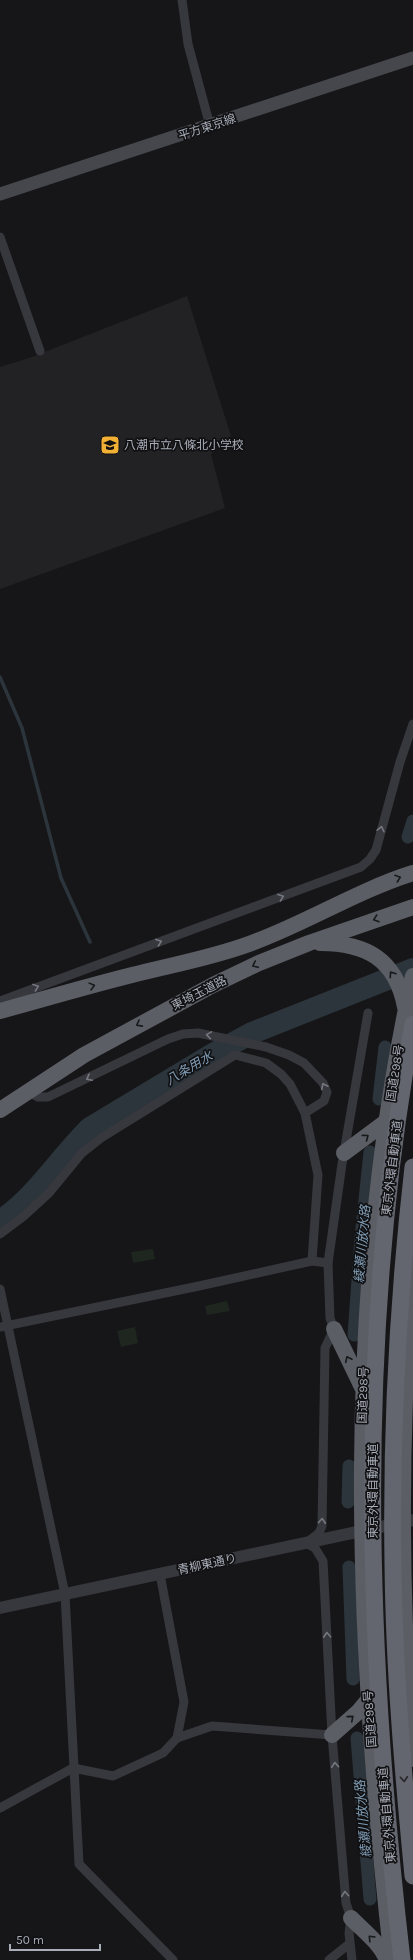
<svg xmlns="http://www.w3.org/2000/svg" width="413" height="1960" viewBox="0 0 413 1960" font-family="Karla,'Noto Sans JP',sans-serif">
<style>
.built{fill:#222225}
.green{fill:#1e261f}
.lines{fill:none;stroke-linecap:round;stroke-linejoin:round}
.stream{stroke:#2c353c;stroke-width:3.5}
.canal{stroke:#2c353c;stroke-width:13}
.river{stroke:#2c353c;stroke-width:22}
.minor{stroke:#37383d;stroke-width:9}
.tertiary{stroke:#37383d;stroke-width:12}
.secondary{stroke:#45474d;stroke-width:13}
.trunk{stroke:#5b5e65;stroke-width:16}
.motorway-bridge{stroke:#63666e;stroke-width:17}
.oneway{stroke:#757881}
.oneway2{stroke:#18191b}
.oneway3{stroke:#26262a}
.labels{text-anchor:middle;dominant-baseline:central;stroke-width:3.5;stroke-linejoin:round;paint-order:stroke}
.street-label{font-size:12px;fill:#a8adb8;stroke:#111113}
.poi-label{font-size:12px;fill:#a8adb8;stroke:#111113;text-anchor:start}
.water-label{font-size:13px;font-style:italic;fill:#7f9bb3;stroke:#111113}
</style>
<rect width="100%" height="100%" fill="#161618"/>
<!-- built -->
<polygon class="built" points="187,296 231,436 211,454 225,508 0,589 0,367 32,357"/>
<!-- green -->
<g class="green">
<polygon points="153,1249 155,1259 133,1263 131,1252"/>
<polygon points="227,1301 230,1311 207,1315 205,1306"/>
<polygon points="135,1327 138,1343 121,1347 117,1331"/>
</g>
<g class="lines">
<!-- stream -->
<polyline class="stream" points="0,677 22,728 61,878 90,942"/>
<!-- canal -->
<g class="canal">
<polyline points="408,837 413,821"/>
<polyline points="379,1099 385,1047"/>
<polyline points="354,1335 361,1238 370,1152"/>
<polyline points="348,1502 349,1466"/>
<polyline points="349,1567 353,1679"/>
<polyline points="357,1738 370,1899"/>
</g>
<!-- river -->
<path class="river" d="M 0,1221 C 36,1197 60,1157 90,1128 L 213,1054 L 252,1033 L 413,969"/>
<!-- minor -->
<g class="minor">
<polyline points="182,0 188,44 210,126"/>
<polyline points="0,237 40,351"/>
<polyline points="0,1001 361,867 370,859 376,850 400,762 413,724"/>
<polyline points="29,1092 38,1097 48,1097 168,1039 183,1034 198,1033 266,1047 289,1055 304,1063 323,1083 327,1092 324,1101 305,1113"/>
<polyline points="0,1234 24,1216 49,1193 82,1153 101,1138 235,1055 266,1063 281,1074 290,1084 305,1113 318,1175 312,1261"/>
<polyline points="0,1289 65,1594 79,1864 173,1960"/>
<polyline points="0,1327 199,1286 312,1261 328,1263"/>
<polyline points="160,1574 184,1702 177,1738"/>
<polyline points="0,1808 73,1768 113,1776 163,1753 177,1738 212,1726 332,1735"/>
<polyline points="329,1960 349,1944"/>
<polyline points="352,1960 349,1933 351,1918 346,1903 332,1735 323,1561 315,1548 306,1543 319,1533 322,1526 325,1348 334,1329 330,1318 328,1263 342,1164 368,1013"/>
</g>
<!-- tertiary -->
<polyline class="tertiary" points="0,1608 413,1520"/>
<!-- secondary -->
<polyline class="secondary" points="0,194 413,58"/>
<!-- trunk -->
<g class="trunk">
<path d="M 320,943 C 366,943 396,959 405,1007"/>
<path d="M 0,1011 C 44,999 88,986 132,975 C 171,965 211,958 249,944 C 305,924 356,891 413,873"/>
<polyline points="0,1110 84,1055 213,985 259,963 309,943 413,907"/>
<polyline points="344,1153 387,1121"/>
<path d="M 413,1258 C 400,1425 399,1592 413,1759"/>
<polyline points="334,1329 362,1387"/>
<polyline points="332,1735 358,1712 368,1700"/>
<path d="M 351,1918 C 364,1931 380,1943 387,1960"/>
<path d="M 392,1960 C 355,1636 342,1296 413,976"/>
</g>
<!-- motorway-bridge -->
<g class="motorway-bridge">
<path d="M 413,1167 C 398,1298 391,1430 393,1563 C 394,1667 403,1772 413,1876"/>
<path d="M 402,1960 C 366,1649 356,1333 413,1024"/>
</g>
</g>
<!-- one-way arrows -->
<defs><path id="oneway-chevron" d="M-2-3.5L2.5 0L-2 3.5" fill="none" stroke-width="1.6" stroke-linecap="round" stroke-linejoin="round"/></defs>
<g class="oneway">
<use href="#oneway-chevron" transform="translate(381 829) rotate(-77)"/>
<use href="#oneway-chevron" transform="translate(281 897) rotate(-20)"/>
<use href="#oneway-chevron" transform="translate(159 942) rotate(-20)"/>
<use href="#oneway-chevron" transform="translate(36 987) rotate(-20)"/>
<use href="#oneway-chevron" transform="translate(209 1035) rotate(-171)"/>
<use href="#oneway-chevron" transform="translate(89 1078) rotate(153)"/>
<use href="#oneway-chevron" transform="translate(324 1086) rotate(-117)"/>
<use href="#oneway-chevron" transform="translate(322 1521) rotate(-86)"/>
<use href="#oneway-chevron" transform="translate(327 1635) rotate(-93)"/>
<use href="#oneway-chevron" transform="translate(335 1765) rotate(-94)"/>
<use href="#oneway-chevron" transform="translate(345 1894) rotate(-95)"/>
</g>
<g class="oneway2">
<use href="#oneway-chevron" transform="translate(398 878) rotate(-19)"/>
<use href="#oneway-chevron" transform="translate(376 919) rotate(161)"/>
<use href="#oneway-chevron" transform="translate(255 965) rotate(155)"/>
<use href="#oneway-chevron" transform="translate(392 974) rotate(-124)"/>
<use href="#oneway-chevron" transform="translate(92 986) rotate(-15)"/>
<use href="#oneway-chevron" transform="translate(139 1024) rotate(152)"/>
<use href="#oneway-chevron" transform="translate(366 1137) rotate(-37)"/>
<use href="#oneway-chevron" transform="translate(348 1359) rotate(-116)"/>
<use href="#oneway-chevron" transform="translate(351 1718) rotate(-41)"/>
<use href="#oneway-chevron" transform="translate(371 1938) rotate(-134)"/>
</g>
<use class="oneway3" href="#oneway-chevron" transform="translate(404 1779) rotate(86)"/>
<!-- icons -->
<defs>
<g id="school-square" transform="scale(1)"><rect x="-9" y="-9" width="18" height="18" rx="4" fill="#f2b134" stroke="#111113"/><path d="M0-5L7-2L0 1L-7-2ZM-4 1L0 2.5L4 1V4Q0 6-4 4Z" fill="#111"/></g>
</defs>
<g fill-rule="evenodd">
<use href="#school-square" x="110" y="445"/>
</g>
<g class="labels">
<!-- street labels -->
<g class="street-label">
<text transform="translate(207 127) rotate(-18)">平方東京線</text>
<text transform="translate(199 993) rotate(-27)">東埼玉道路</text>
<text transform="translate(395 1073) rotate(-81)">国道298号</text>
<text transform="translate(392 1168) rotate(-83)">東京外環自動車道</text>
<text transform="translate(363 1395) rotate(-88)">国道298号</text>
<text transform="translate(373 1491) rotate(-90)">東京外環自動車道</text>
<text transform="translate(207 1564) rotate(-12)">青柳東通り</text>
<text transform="translate(370 1719) rotate(-94)">国道298号</text>
<text transform="translate(387 1815) rotate(-95)">東京外環自動車道</text>
</g>
<!-- poi labels -->
<g class="poi-label">
<text x="124" y="445">八潮市立八條北小学校</text>
</g>
<!-- water labels -->
<g class="water-label">
<text transform="translate(189 1068) rotate(-31)">八条用水</text>
<text transform="translate(362 1244) rotate(-85)">綾瀬川放水路</text>
<text transform="translate(363 1819) rotate(-95)">綾瀬川放水路</text>
</g>
</g>
<!-- scale -->
<path d="M10 1944v6h90v-6" fill="none" stroke="#a8adb8" stroke-width="2"/>
<text x="16" y="1944" font-size="12" fill="#a8adb8" stroke="#111113" stroke-width="3" paint-order="stroke">50 m</text>
</svg>
